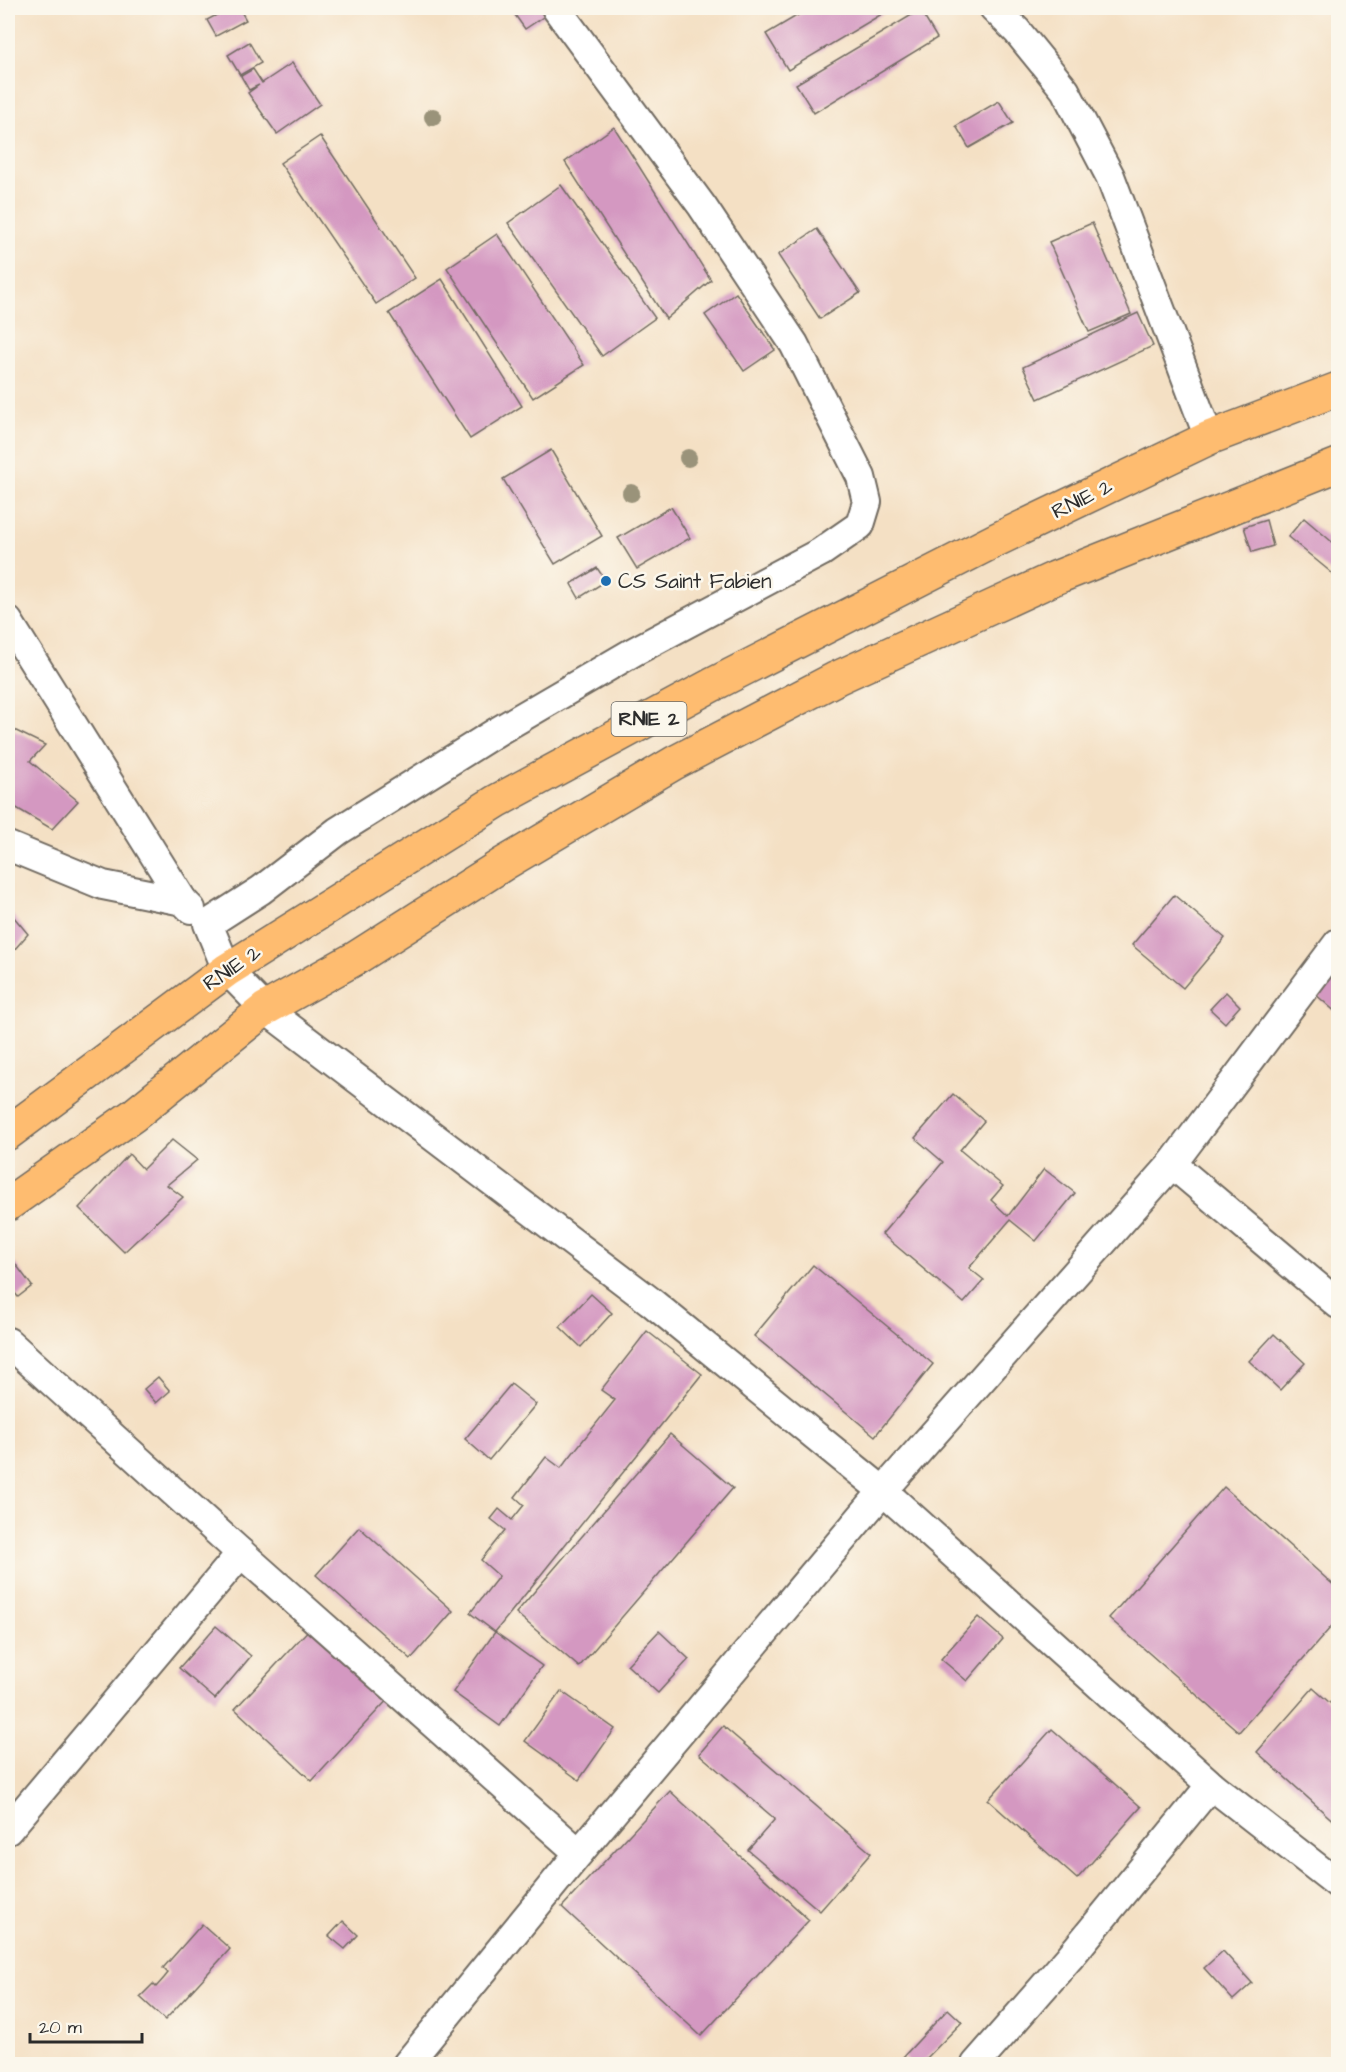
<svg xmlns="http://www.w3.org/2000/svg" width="1346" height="2072" viewBox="0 0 1346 2072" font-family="'Architects Daughter',sans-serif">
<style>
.building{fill:#d498c1}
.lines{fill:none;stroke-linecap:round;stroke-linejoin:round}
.minor-casing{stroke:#716a61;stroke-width:32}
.trunk-casing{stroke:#716a61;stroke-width:36}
.minor{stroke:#fff;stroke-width:28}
.trunk{stroke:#febc70;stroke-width:33}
.tree{fill:#9a937a}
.poi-dot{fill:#1f6fb2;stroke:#fbf7ec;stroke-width:2}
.labels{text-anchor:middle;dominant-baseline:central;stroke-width:5;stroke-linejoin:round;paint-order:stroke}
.shield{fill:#fbf7ec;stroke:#696865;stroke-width:1.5}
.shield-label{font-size:20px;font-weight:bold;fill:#2b2b2b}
.street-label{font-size:21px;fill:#2b2b2b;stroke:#fbf7ec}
.poi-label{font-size:21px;fill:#2b2b2b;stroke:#fbf7ec;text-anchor:start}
</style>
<rect width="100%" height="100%" fill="#fbf7ec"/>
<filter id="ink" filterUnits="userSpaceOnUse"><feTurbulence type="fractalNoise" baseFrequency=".0167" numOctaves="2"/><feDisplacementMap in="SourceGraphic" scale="12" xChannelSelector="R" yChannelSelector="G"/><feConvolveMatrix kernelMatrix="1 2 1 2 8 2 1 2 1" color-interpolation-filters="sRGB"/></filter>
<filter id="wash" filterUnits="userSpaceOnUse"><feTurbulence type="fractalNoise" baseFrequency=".008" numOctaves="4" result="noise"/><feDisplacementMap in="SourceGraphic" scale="24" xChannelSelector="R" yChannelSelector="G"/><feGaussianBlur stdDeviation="1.35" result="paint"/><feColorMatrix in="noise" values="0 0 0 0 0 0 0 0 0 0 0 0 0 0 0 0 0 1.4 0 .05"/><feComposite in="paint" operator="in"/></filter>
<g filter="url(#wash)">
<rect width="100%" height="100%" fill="#f4e0c4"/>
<g id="blocks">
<!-- building -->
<g class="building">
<polygon points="230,8 239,8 246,20 216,36 207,20"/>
<polygon points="510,8 541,8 546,15 525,29"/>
<polygon points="810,8 892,8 788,70 766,34"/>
<polygon points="920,10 937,38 814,113 796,84"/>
<polygon points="249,42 261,63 240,75 228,55"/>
<polygon points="292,63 320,104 277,134 248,93 259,85 249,90 241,76 253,69 262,83"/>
<polygon points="999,101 1013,123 969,148 956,126"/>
<polygon points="614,127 711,280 666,319 565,162"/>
<polygon points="320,136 415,278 376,304 280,163"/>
<polygon points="561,185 655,318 602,356 508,223"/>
<polygon points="1092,223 1131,314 1089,332 1049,242"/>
<polygon points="817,229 860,293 820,319 778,255"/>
<polygon points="497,234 584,365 533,398 447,268"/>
<polygon points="442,279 522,406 470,439 389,313"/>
<polygon points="736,293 775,350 744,371 705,315"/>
<polygon points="1138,313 1153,346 1038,399 1023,367"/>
<polygon points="551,450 602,536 555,564 503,479"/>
<polygon points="671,507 690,538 637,569 618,538"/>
<polygon points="1304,518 1338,547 1338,578 1288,537"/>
<polygon points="1266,520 1273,546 1252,552 1244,527"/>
<polygon points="597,568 606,581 579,598 571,584"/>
<polygon points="8,727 45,745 30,761 78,801 52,829 8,803"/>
<polygon points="1174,895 1225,938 1183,988 1132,945"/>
<polygon points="8,910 28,934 8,957"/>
<polygon points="1338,964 1338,1014 1314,993"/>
<polygon points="1226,992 1240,1006 1225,1023 1210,1009"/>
<polygon points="953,1094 984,1121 960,1150 1003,1186 991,1200 1008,1216 1044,1169 1075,1193 1036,1241 1010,1220 969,1268 984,1280 964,1303 882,1234 943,1162 915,1138"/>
<polygon points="172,1140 197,1160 167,1185 183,1197 124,1252 79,1208 129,1154 143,1169"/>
<polygon points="8,1254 32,1286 18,1297 8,1284"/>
<polygon points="813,1265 933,1364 875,1436 754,1336"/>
<polygon points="591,1294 612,1313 581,1347 560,1327"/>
<polygon points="647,1331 702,1374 495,1632 470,1613 499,1576 481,1560 505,1530 491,1519 499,1509 512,1520 524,1505 515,1497 546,1457 561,1468 615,1400 601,1390"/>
<polygon points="1274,1334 1305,1363 1280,1390 1249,1361"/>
<polygon points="158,1377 170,1391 156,1403 144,1389"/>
<polygon points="511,1384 536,1404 489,1460 465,1439"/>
<polygon points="670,1434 733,1488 579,1667 516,1613"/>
<polygon points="1224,1487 1338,1589 1338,1619 1239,1732 1109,1618"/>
<polygon points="359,1527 453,1611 411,1659 316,1575"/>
<polygon points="978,1617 1003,1639 967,1681 941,1659"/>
<polygon points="314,1624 391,1696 312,1781 235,1709"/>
<polygon points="216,1626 251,1656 215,1699 179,1668"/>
<polygon points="659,1631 689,1659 658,1693 627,1665"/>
<polygon points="495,1632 542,1666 500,1726 453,1692"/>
<polygon points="1313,1688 1338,1710 1338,1825 1257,1752"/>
<polygon points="561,1691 615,1729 579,1780 525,1741"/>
<polygon points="723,1726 871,1853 820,1911 748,1850 775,1819 699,1754"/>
<polygon points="1052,1729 1141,1807 1077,1879 988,1800"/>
<polygon points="670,1791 809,1920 701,2036 562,1907"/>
<polygon points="343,1921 358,1935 345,1949 329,1936"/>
<polygon points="202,1924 230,1949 165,2020 140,1997 153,1984 156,1987 164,1978 168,1973 163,1968"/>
<polygon points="1223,1951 1252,1983 1233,2000 1204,1968"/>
<polygon points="948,2009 962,2022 921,2064 912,2064 903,2057"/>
</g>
</g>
</g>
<g filter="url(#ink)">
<use href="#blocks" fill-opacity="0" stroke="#716a61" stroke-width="1.5"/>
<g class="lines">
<!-- minor casing -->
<g class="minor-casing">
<g id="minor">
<polyline points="556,8 702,206 794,344 861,477 867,502 860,525 821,552 635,651 498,731 338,831 261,890 208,924 227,970 265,1009 650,1301 883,1491 1211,1785 1338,1884"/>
<polyline points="994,8 1017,31 1065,90 1110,176 1209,438"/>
<polyline points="8,621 183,901"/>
<polyline points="8,846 103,885 183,901 191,909"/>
<polyline points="1172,1164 1338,1304"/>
<polyline points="8,1342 241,1553 579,1853"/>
<polyline points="8,1830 241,1553"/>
<polyline points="407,2064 579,1853 883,1491 1172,1164 1338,943"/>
<polyline points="976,2064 1069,1958 1211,1785"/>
</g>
</g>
<!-- trunk casing -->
<g class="trunk-casing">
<g id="trunk">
<polyline points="8,1133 227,970 497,801 712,685 996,540 1209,438 1338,389"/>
<polyline points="8,1204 134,1115 265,1009 356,958 505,863 674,763 837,678 1055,578 1338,465"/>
</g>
</g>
<!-- minor -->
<use href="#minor" class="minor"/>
<!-- trunk -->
<use href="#trunk" class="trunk"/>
</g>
<!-- trees -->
<g class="tree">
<circle cx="433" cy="117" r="9"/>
<circle cx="688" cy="458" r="9"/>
<circle cx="631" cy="493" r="9"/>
</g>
</g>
<!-- markers -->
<circle class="poi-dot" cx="606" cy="581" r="6"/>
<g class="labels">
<!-- shield labels -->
<rect class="shield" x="611.5" y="702" width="75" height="34" rx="4.5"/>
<g class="shield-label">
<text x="649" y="719">RNIE 2</text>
</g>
<!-- street labels -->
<g class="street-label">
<text transform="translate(1082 499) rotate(-26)">RNIE 2</text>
<text transform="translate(232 968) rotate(-34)">RNIE 2</text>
</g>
<!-- poi labels -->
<g class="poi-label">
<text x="618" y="581">CS Saint Fabien</text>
</g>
</g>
<!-- margin -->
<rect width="1346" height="2072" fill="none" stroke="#fbf7ec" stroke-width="30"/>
<!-- scale -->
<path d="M30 2033v9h112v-9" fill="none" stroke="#2b2b2b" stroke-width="3"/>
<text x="39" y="2033" font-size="18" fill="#2b2b2b" stroke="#fbf7ec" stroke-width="4.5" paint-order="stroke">20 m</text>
</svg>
